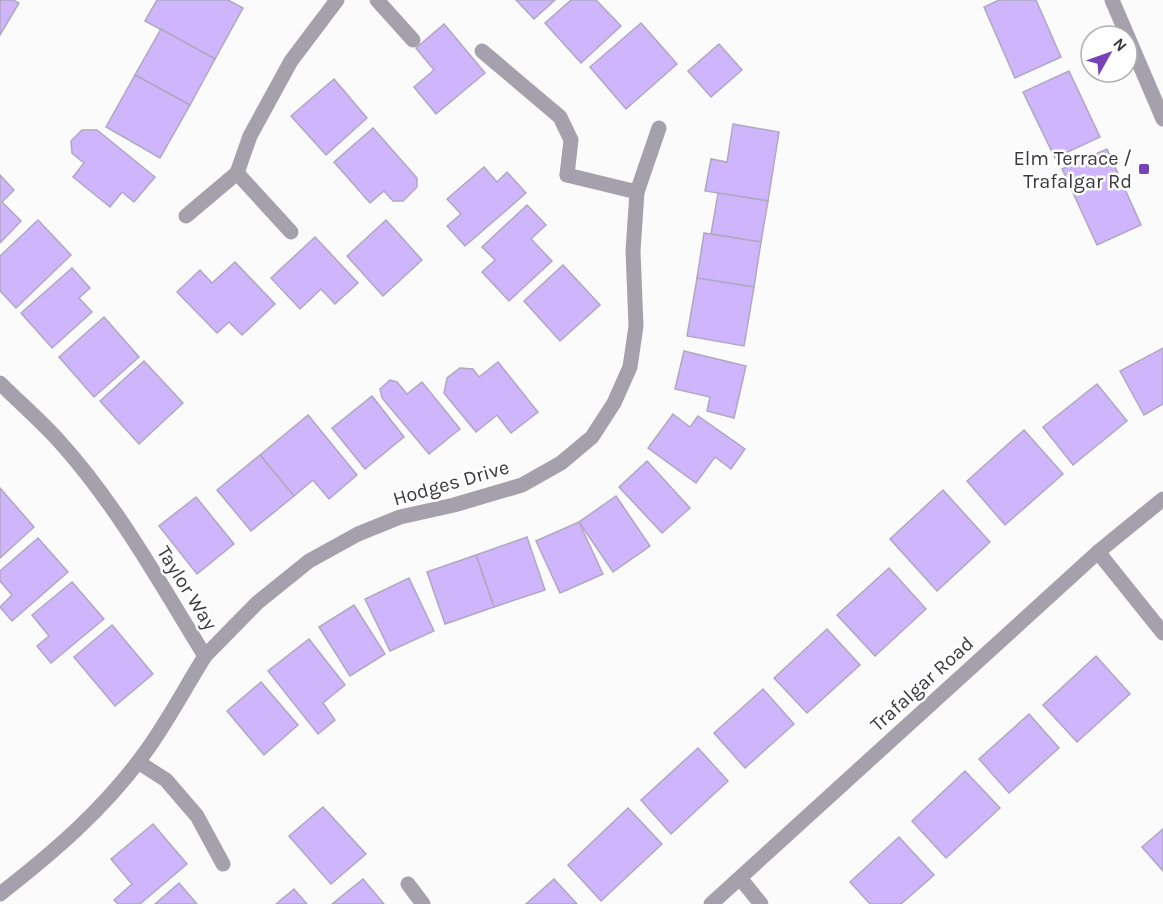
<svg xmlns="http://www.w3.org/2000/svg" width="1163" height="904" viewBox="0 0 1163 904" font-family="Karla,sans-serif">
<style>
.building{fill:#cfb5fb;stroke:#b0a8c1;stroke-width:1.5}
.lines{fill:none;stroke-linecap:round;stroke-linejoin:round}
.lane{stroke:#a4a0ac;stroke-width:15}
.street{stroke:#a4a0ac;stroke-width:15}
.poi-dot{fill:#7942b9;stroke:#fff;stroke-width:2}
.labels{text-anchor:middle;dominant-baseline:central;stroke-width:5;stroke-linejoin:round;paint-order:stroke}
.poi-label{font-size:20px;fill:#3b3842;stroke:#fff;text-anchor:end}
.street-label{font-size:20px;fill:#3b3842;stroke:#fff}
</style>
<rect width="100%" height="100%" fill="#fbfbfb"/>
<!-- building -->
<g class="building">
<polygon points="0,0 13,0 19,3 0,35"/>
<polygon points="157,0 228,0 243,8 215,59 145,21"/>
<polygon points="516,0 555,0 534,19"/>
<polygon points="571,0 596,0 621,26 581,63 545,23"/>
<polygon points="999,0 1036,0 1061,57 1015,78 984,7"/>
<polygon points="641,23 677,64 626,109 590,67"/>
<polygon points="444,24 485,73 436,114 414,87 434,70 416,48"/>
<polygon points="161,29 215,59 190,105 135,75"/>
<polygon points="719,44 742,70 711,97 688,71"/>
<polygon points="1069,71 1100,137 1055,158 1023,92"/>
<polygon points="135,75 190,105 160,158 106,127"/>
<polygon points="334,79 367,118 326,155 291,116"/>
<polygon points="733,124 779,132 768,201 705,191 711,159 727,162"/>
<polygon points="373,128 417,178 417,187 403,201 393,201 384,191 370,203 334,162"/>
<polygon points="82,130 97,130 155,177 134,202 122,192 110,207 73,177 84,163 72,153 71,141"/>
<polygon points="1107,149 1141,225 1097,245 1062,169"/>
<polygon points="484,167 497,182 507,172 526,193 465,246 447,226 461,214 447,199"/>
<polygon points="0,175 14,190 2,202 21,221 0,243"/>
<polygon points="718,193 768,201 761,242 711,234"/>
<polygon points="527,205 546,225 531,239 552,261 509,301 482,272 495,260 482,247"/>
<polygon points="38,220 71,255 16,308 0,291 0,256"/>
<polygon points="386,220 422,260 383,296 347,256"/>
<polygon points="704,233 761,242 754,287 697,278"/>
<polygon points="315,237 358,283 335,304 321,289 300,309 271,278"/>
<polygon points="235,262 275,304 242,335 229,322 217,333 177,292 200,270 212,283"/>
<polygon points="563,265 600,305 560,341 524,301"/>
<polygon points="72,268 90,288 79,298 92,312 52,348 21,313"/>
<polygon points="697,278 754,287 744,346 687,336"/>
<polygon points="104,317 139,357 94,397 59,357"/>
<polygon points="1163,348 1163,404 1144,415 1120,371"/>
<polygon points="684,351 746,366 734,418 707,411 710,397 675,389"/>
<polygon points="144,361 183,403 139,444 100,401"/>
<polygon points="498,362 538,412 511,433 497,415 476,432 444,393 447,378 460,368 473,369 479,377"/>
<polygon points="390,380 397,382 407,394 422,382 460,429 429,454 382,398 380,389"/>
<polygon points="1097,384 1127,421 1073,465 1043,427"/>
<polygon points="372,396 404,437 365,469 332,428"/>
<polygon points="673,414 690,427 698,416 745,449 731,469 715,457 696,483 648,448"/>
<polygon points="308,415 357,475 329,499 313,480 294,496 260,455"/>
<polygon points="1024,430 1063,474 1005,525 967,481"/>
<polygon points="260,455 294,496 251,531 217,490"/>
<polygon points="647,461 690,508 662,533 619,487"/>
<polygon points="0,488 34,527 0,558"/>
<polygon points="943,490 990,542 937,591 890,539"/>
<polygon points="616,496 650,546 613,572 579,522"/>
<polygon points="196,497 234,544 197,574 159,526"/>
<polygon points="579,522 603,574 560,593 536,541"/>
<polygon points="527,537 545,590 494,607 476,555"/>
<polygon points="38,538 68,572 12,621 0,607 12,595 0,581 0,571"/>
<polygon points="476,555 494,607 445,624 427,572"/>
<polygon points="889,568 926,609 875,656 837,615"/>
<polygon points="409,578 434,631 390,651 365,599"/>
<polygon points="72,582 104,619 51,663 37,646 49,636 32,615"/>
<polygon points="354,605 385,654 350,676 319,627"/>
<polygon points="112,625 153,674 115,706 74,657"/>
<polygon points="827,629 860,665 807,713 774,678"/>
<polygon points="309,639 345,685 323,703 335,720 318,734 268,671"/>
<polygon points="1096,656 1130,694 1077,742 1043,705"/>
<polygon points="261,682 298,725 264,755 227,711"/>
<polygon points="763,689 794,724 745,768 714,733"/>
<polygon points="1029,714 1059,748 1009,793 979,759"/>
<polygon points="698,748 728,781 671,834 641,800"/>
<polygon points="965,771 1000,808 946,858 912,821"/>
<polygon points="323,807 366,854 331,884 289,836"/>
<polygon points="628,808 662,844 601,901 568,865"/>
<polygon points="153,824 187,864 140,904 118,904 114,900 132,884 111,859"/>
<polygon points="1163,829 1163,871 1142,847"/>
<polygon points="899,837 934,875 901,904 870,904 850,882"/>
<polygon points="363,879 384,904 332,904"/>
<polygon points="554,879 577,904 526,904"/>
<polygon points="179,883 197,904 155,904"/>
<polygon points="294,889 307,904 276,904"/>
</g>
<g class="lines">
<!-- lane -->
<g class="lane">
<polyline points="482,51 560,117 571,140 567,175"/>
<polyline points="138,762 166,780 197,816 223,864"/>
<polyline points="408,884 423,904"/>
</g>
<!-- street -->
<g class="street">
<polyline points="377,0 413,40"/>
<polyline points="1112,0 1163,119"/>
<polyline points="237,173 250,136 291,61 337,0"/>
<polyline points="567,175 637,192 659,128"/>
<polyline points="186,216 237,173 291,232"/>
<path d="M 0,383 C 19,402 41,421 59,441 C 117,505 160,583 205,656 C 185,688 167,723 144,754 C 104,809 54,852 0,894"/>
<polyline points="1098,552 1163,633"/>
<polyline points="205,656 257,603 309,561 358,534 400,517 454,505 522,485 561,463 592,437 614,403 630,367 636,326 633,251 637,192"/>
<polyline points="740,878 761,904"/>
<polyline points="711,904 1098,552 1163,499"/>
</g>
</g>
<!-- markers -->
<rect class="poi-dot" x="1138" y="163" width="12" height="12" rx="3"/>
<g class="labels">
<!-- poi labels -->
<g class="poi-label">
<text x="1132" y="158">Elm Terrace /<tspan x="1132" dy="23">Trafalgar Rd</tspan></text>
</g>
<!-- street labels -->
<g class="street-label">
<text transform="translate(451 483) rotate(-16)">Hodges Drive</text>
<text transform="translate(187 588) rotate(58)">Taylor Way</text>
<text transform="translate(922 684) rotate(-42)">Trafalgar Road</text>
</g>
</g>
<!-- north arrow -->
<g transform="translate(1109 54) rotate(50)"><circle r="28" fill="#ffffff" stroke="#b1afb3" stroke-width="1.5"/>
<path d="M0-4.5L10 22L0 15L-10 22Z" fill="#7942b9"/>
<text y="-9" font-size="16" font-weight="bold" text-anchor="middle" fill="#3b3842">N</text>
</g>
</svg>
